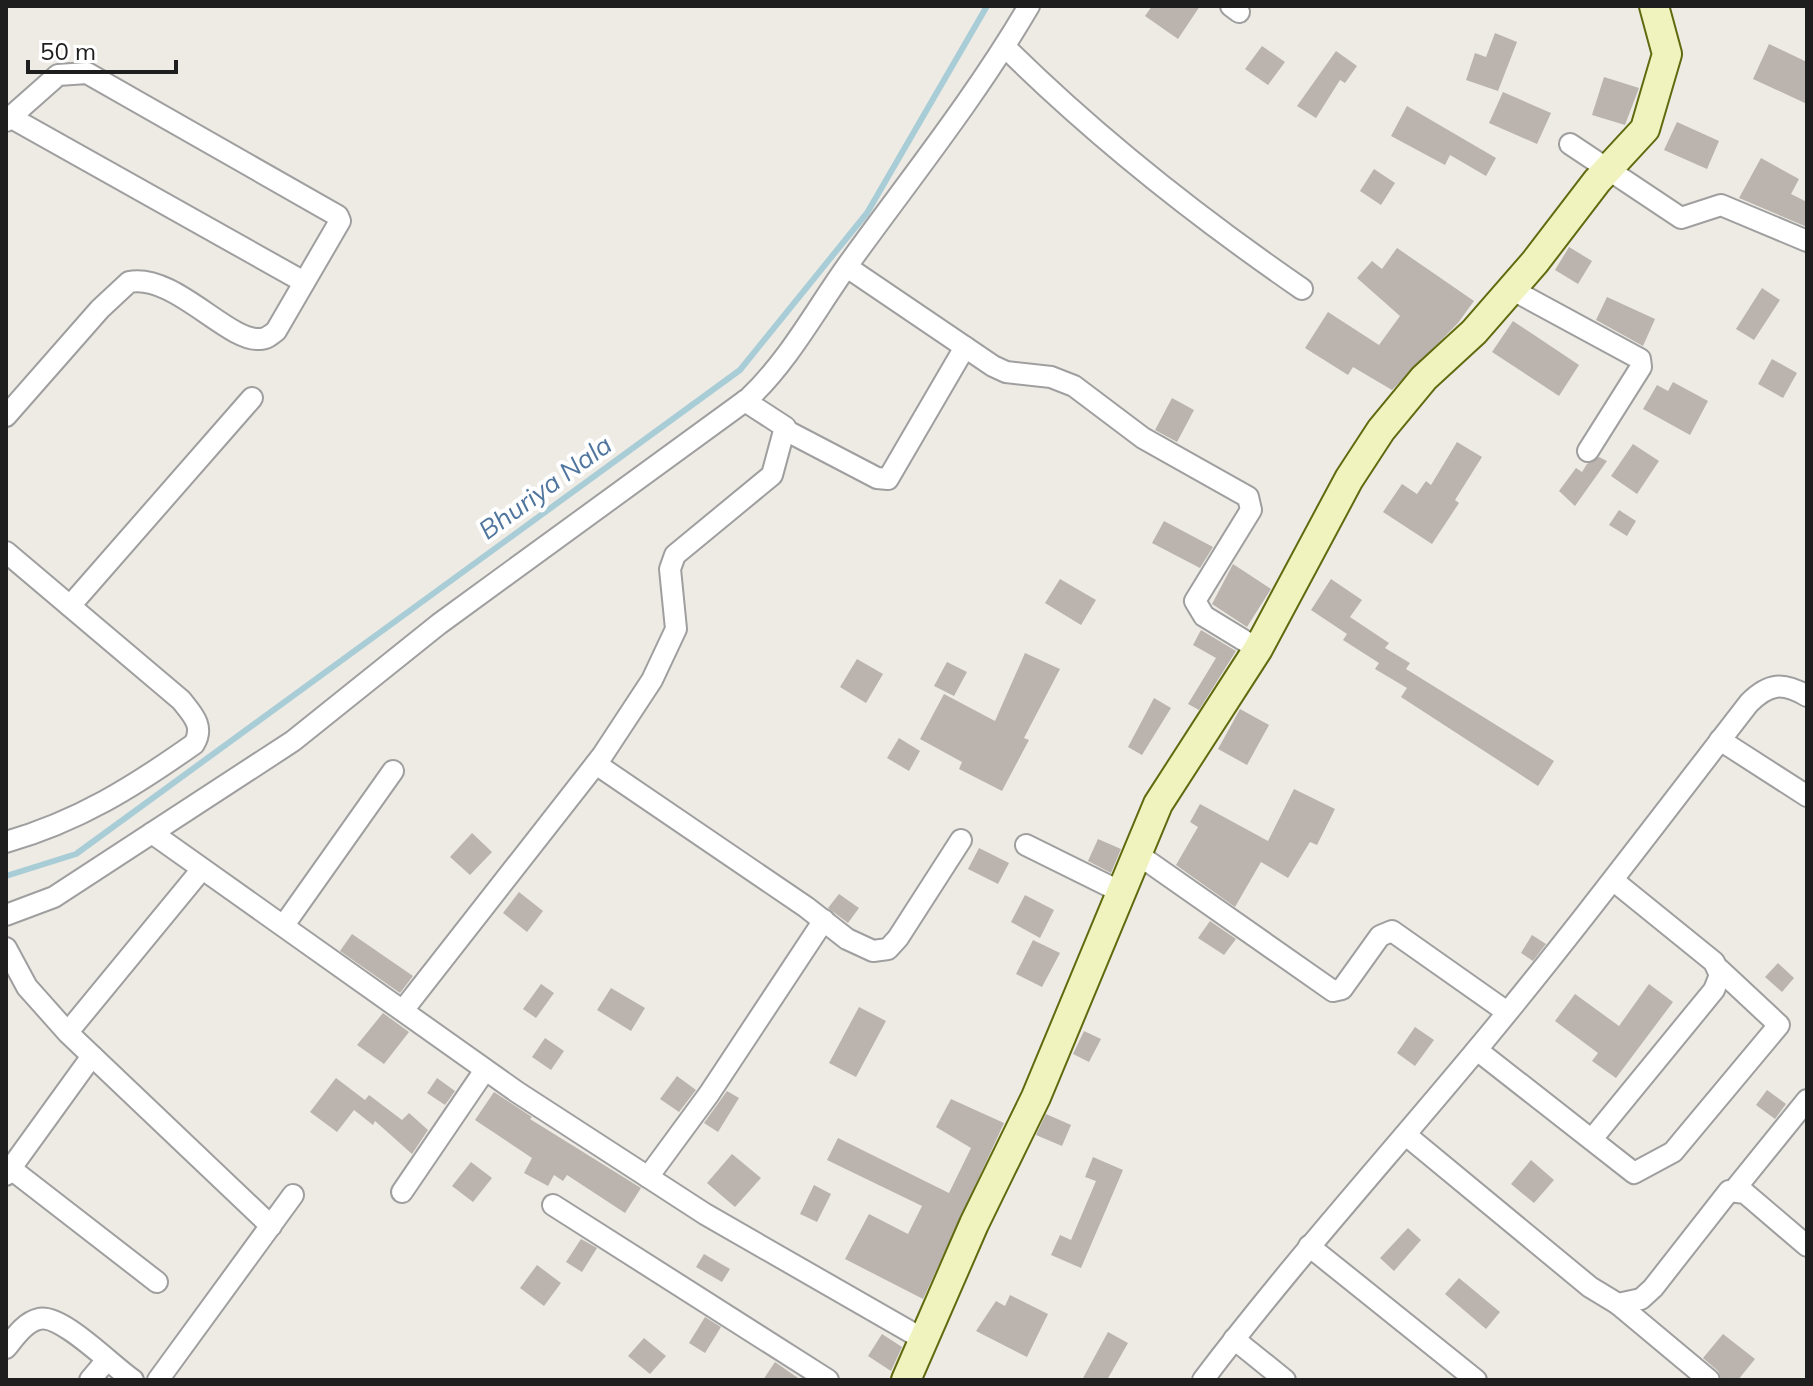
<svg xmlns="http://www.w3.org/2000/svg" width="1813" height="1386" viewBox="0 0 1813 1386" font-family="Mulish,sans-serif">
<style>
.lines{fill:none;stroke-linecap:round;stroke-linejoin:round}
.stream{stroke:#a9cdd7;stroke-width:6}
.building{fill:#bbb4ae}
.street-casing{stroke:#9f9f9f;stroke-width:24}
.secondary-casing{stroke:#606a0f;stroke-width:32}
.street{stroke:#fff;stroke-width:20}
.secondary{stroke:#f0f3bd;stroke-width:28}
.labels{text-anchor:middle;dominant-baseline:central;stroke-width:8;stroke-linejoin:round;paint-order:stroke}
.water-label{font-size:26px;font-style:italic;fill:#50769d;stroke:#fff}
</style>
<rect width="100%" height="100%" fill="#eeebe5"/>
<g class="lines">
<!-- stream -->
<polyline class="stream" points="6,876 76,854 740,370 867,213 987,6"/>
</g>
<!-- building -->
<g class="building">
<polygon points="1152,6 1200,6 1178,39 1145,16"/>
<polygon points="1495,33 1517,42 1498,91 1466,80 1475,53 1486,57"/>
<polygon points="1769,44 1807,62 1807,104 1753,79"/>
<polygon points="1262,46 1285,62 1268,85 1245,69"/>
<polygon points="1336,51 1357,66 1345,83 1340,80 1316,118 1297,106"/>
<polygon points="1604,77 1639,88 1625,125 1592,115"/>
<polygon points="1503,92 1551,113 1537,144 1489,123"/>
<polygon points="1407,106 1496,158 1486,176 1450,155 1445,165 1391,136"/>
<polygon points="1677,122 1719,141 1707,169 1664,150"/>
<polygon points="1761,158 1799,179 1791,194 1807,202 1807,227 1739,198"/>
<polygon points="1374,169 1395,183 1381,205 1360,191"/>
<polygon points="1569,247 1592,261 1578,284 1555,270"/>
<polygon points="1397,248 1474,301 1458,323 1392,390 1353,367 1348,375 1305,348 1328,312 1379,345 1400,316 1357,278 1372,261 1382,269"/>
<polygon points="1762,288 1780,300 1754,340 1736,329"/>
<polygon points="1607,297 1655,319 1643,346 1596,320"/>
<polygon points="1513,321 1579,365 1559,396 1492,352"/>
<polygon points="1772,359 1797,373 1783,398 1758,384"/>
<polygon points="1673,382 1708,401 1690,435 1643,409 1657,385 1668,391"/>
<polygon points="1172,398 1194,410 1177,442 1155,430"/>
<polygon points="1457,442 1482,457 1455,500 1459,503 1432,544 1383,512 1402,484 1417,494 1426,481 1431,485"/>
<polygon points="1633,444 1659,461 1637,494 1611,476"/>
<polygon points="1599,457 1607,461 1575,506 1559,491 1576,468 1582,472 1587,464"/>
<polygon points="1619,510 1636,521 1627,536 1609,525"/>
<polygon points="1164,521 1213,547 1200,568 1152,543"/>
<polygon points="1233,564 1271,589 1247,627 1212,604"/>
<polygon points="1060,579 1096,600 1081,625 1045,603"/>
<polygon points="1331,579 1362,600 1350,617 1389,643 1385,648 1410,663 1406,669 1554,761 1538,786 1401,697 1407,688 1375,669 1379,663 1343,640 1347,634 1311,610"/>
<polygon points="1201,630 1236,651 1199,710 1188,704 1216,658 1193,645"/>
<polygon points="1025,653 1060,669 1024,738 1029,740 1002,791 959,769 962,762 920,739 944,694 995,721"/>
<polygon points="857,659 883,674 866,703 840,687"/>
<polygon points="947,662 967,672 954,696 934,686"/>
<polygon points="1154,698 1171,708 1142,755 1128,747"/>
<polygon points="1240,709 1269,725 1247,765 1218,749"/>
<polygon points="899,738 920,751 909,771 887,758"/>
<polygon points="1294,789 1335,809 1317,845 1310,842 1288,878 1261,862 1235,907 1176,865 1198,827 1190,822 1200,804 1268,841"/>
<polygon points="472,833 492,852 470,875 450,857"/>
<polygon points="1098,839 1121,849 1111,873 1088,861"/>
<polygon points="979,848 1009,863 998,884 968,869"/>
<polygon points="519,892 543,911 527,932 503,913"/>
<polygon points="839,894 859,908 848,923 828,908"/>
<polygon points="1025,895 1054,910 1040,938 1011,922"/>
<polygon points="1210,921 1236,939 1224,955 1198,938"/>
<polygon points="352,934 413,976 400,993 340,951"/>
<polygon points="1532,935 1546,944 1533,961 1521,953"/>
<polygon points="1033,940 1060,953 1042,987 1016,974"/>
<polygon points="1778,963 1794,978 1782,992 1765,977"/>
<polygon points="541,984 554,993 536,1018 523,1009"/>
<polygon points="1649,984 1673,1002 1616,1078 1592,1061 1598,1053 1555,1021 1575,994 1619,1026"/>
<polygon points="611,988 645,1008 631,1031 597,1010"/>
<polygon points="859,1007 886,1021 856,1077 829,1063"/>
<polygon points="383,1013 409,1032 384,1064 357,1045"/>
<polygon points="1415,1027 1434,1040 1415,1066 1397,1053"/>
<polygon points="1084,1031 1101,1039 1089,1062 1073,1054"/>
<polygon points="545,1038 564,1051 551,1070 532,1057"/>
<polygon points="677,1076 696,1090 679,1112 660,1099"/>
<polygon points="336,1078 365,1100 369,1095 402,1120 409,1113 428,1130 412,1154 375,1121 373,1125 354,1110 337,1132 310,1112"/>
<polygon points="437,1078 455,1091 445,1105 427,1093"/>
<polygon points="1767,1090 1786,1104 1775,1119 1756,1105"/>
<polygon points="727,1091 739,1098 718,1132 704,1123"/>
<polygon points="494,1092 532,1117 530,1119 641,1188 625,1213 567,1175 563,1181 554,1175 548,1186 524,1173 532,1158 475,1120"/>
<polygon points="951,1099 1004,1123 923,1299 845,1259 869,1214 908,1234 922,1206 827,1160 838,1138 949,1193 971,1148 936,1127"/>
<polygon points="1046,1114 1071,1125 1062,1146 1036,1135"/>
<polygon points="732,1154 761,1178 735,1207 707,1183"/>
<polygon points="1093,1157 1123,1170 1081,1268 1051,1255 1060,1235 1071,1240 1096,1181 1085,1177"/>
<polygon points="1531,1160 1554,1180 1534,1203 1511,1184"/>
<polygon points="471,1162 492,1178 473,1202 452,1186"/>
<polygon points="814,1185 831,1194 817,1222 800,1214"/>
<polygon points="1408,1228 1421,1240 1394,1271 1380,1258"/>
<polygon points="581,1239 597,1248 582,1272 566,1262"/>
<polygon points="704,1254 730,1269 722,1282 696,1267"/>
<polygon points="537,1265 561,1283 544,1306 520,1288"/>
<polygon points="1459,1278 1500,1312 1486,1329 1445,1294"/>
<polygon points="1010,1295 1048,1314 1027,1357 976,1331 996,1301 1005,1306"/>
<polygon points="705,1317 721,1327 705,1353 689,1343"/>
<polygon points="1108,1332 1128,1343 1107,1380 1082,1380"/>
<polygon points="882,1334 902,1347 891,1371 868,1356"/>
<polygon points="1723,1334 1755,1359 1738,1380 1722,1380 1718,1371 1703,1358"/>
<polygon points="644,1338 666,1356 650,1374 628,1356"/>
<polygon points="775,1362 801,1380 763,1380"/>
</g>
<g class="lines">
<!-- street casing -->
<g class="street-casing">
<g id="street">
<polyline points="1231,6 1239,12"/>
<path d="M 1005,47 C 1097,138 1196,216 1302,289"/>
<polyline points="10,117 304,282"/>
<path d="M 6,121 L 58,75 L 87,73 L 338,216 L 340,221 L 276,331 C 271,335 266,339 260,339 C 228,342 174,273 129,282 L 100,309 L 6,416"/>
<polyline points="1570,144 1681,218 1721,205 1807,241"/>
<polyline points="847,267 993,366 1006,372 1051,377 1074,386 1143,438 1248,497 1251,510 1195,601 1204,616 1258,649"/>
<polyline points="1511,289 1640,359 1641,367 1588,451"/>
<polyline points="787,431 877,478 888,479 965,347"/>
<path d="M 6,552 L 181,700 C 192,714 205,726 194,744 C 133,787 79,821 6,842"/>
<polyline points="70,606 252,398"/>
<polyline points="1720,740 1807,796"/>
<polyline points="596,764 806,907 847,939 873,951 888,949 898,938 961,840"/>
<polyline points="152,833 517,1092 705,1214 921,1338"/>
<polyline points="1026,845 1121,892"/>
<polyline points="1136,853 1333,991 1342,989 1380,936 1392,931 1507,1012"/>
<path d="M 6,915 L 54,897 L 293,741 L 439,624 L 749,398 C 789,360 815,311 847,266 C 909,180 975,98 1029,6"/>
<polyline points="284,925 393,771"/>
<polyline points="6,948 27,987 68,1033 271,1226"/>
<polyline points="404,1009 602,756 652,680 676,629 670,569 675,555 772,475 785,427 745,401"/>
<polyline points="68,1032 202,869"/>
<polyline points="1477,1050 1634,1173 1673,1152 1779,1025 1719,969"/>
<polyline points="1406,1135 1590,1287 1618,1304 1641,1299 1653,1288 1729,1191 1745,1193 1807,1246"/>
<polyline points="1592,1139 1714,990 1720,975 1714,962 1614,881"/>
<polyline points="6,1165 157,1282"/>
<polyline points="6,1175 92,1056"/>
<polyline points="648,1177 709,1094 824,920"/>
<polyline points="1735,1189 1807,1100"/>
<polyline points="402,1192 485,1070"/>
<polyline points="553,1205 828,1380"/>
<polyline points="1309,1246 1476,1380"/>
<polyline points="1618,1304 1709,1380"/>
<polyline points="1234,1339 1285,1380"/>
<path d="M 6,1348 C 15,1337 25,1322 39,1319 C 61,1313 112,1366 133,1380"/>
<polyline points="90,1380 106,1361"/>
<polyline points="158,1380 293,1195"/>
<path d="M 1203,1380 C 1290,1265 1387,1158 1479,1047 C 1572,935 1660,818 1749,703 C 1769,683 1783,682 1807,696"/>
</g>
</g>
<!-- secondary casing -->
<g class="secondary-casing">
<polyline id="secondary" points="906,1380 974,1224 1036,1097 1158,804 1258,649 1349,479 1381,430 1424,378 1474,332 1535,262 1597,181 1645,129 1667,54 1654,6"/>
</g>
<!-- street -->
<use href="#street" class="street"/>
<!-- secondary -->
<use href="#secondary" class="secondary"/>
</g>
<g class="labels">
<!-- water labels -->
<g class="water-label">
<text transform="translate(545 487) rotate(-36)">Bhuriya Nala</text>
</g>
</g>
<!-- border -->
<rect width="1813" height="1386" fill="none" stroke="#1e1e1e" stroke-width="16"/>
<!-- scale -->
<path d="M28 60v12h148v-12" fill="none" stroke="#1e1e1e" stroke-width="4"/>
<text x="40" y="60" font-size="24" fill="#1e1e1e" stroke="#ffffff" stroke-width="6" paint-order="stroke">50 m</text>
</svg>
